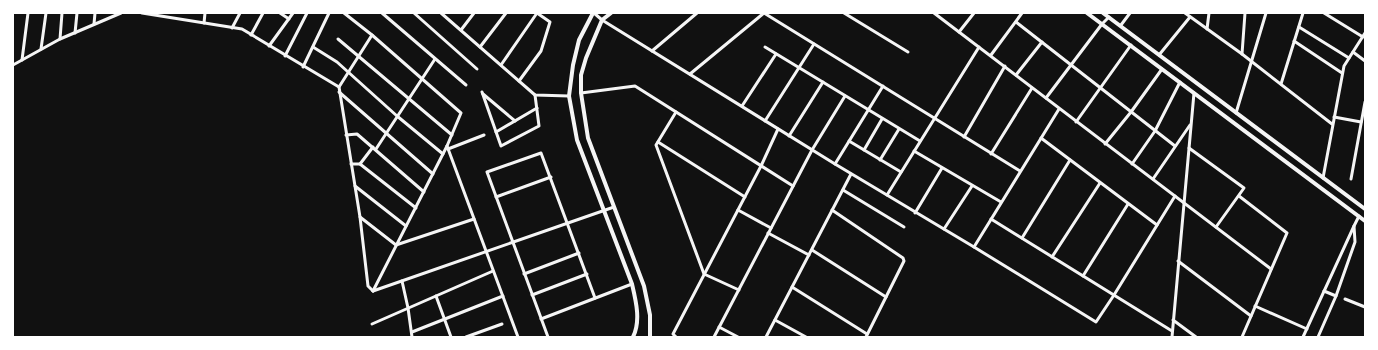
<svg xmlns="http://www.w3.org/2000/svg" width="1378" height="350" viewBox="0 0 1378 350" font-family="Quicksand,sans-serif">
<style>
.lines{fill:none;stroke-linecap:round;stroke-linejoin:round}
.minor{stroke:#f5f5f5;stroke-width:3}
.secondary{stroke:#f5f5f5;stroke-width:4}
</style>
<rect width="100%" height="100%" fill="#111"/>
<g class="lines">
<!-- minor -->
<g class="minor">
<polyline points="142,13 242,29 339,87"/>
<polyline points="280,13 289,19"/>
<polyline points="344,13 372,35 461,113 447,146 373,291"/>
<polyline points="382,13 466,85"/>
<polyline points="414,13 477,69"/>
<polyline points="441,13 535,95 569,96"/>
<polyline points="594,13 602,20 835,164 974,247 1096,322 1114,295 1175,196"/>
<polyline points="764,13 1020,171"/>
<polyline points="844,13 908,52"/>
<polyline points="934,13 1271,269"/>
<polyline points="1185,13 1242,54 1332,124"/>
<polyline points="1324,13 1363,37"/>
<polyline points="1016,22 1175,146"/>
<polyline points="204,23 205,13"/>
<polyline points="94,24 95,13"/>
<polyline points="1121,25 1130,13"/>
<polyline points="1299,27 1349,58"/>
<polyline points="232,28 240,13"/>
<polyline points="1207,29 1209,13"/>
<polyline points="461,30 474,13"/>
<polyline points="959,32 974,13"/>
<polyline points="75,33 77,13"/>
<polyline points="251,35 263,13"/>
<polyline points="372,35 339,87 360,217 368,286 373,291"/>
<polyline points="60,39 62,13"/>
<polyline points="338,39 452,135"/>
<polyline points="1294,41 1342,73"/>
<polyline points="269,46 293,13"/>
<polyline points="313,47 337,62 397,116 443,154"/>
<polyline points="480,47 506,13"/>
<polyline points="765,47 920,141"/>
<polyline points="41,49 46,13"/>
<polyline points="652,51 697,13"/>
<polyline points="1353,52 1365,61"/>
<polyline points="1242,54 1245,13"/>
<polyline points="991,55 1022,13"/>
<polyline points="1159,55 1190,17"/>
<polyline points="285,56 307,13"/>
<polyline points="22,60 28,13"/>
<polyline points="13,65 60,39 121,13"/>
<polyline points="501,65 537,13"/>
<polyline points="303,67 329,13"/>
<polyline points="690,74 764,13"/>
<polyline points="1016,75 1042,42"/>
<polyline points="519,81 541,51 550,22 537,13"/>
<polyline points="1281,84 1303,13"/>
<polyline points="339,92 433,174"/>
<polyline points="482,92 501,146 539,126 535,95"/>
<polyline points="581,93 635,86 793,186"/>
<polyline points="483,94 515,121"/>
<polyline points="1046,98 1102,24 1109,17"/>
<polyline points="742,106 776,54"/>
<polyline points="676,112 656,145 704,274 739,290"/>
<polyline points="1236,113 1266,13"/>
<polyline points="1334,117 1361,122"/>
<polyline points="765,121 814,44"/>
<polyline points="1076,122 1131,45"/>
<polyline points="496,132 537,108"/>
<polyline points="346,135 357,134 424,192"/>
<polyline points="789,136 823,82"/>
<polyline points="964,137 1005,66"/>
<polyline points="1041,138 1157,225"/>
<polyline points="849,141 901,172"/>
<polyline points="658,142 745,197"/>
<polyline points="1105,144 1131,112 1162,69"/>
<polyline points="447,146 518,337"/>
<polyline points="1189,148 1244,188 1216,227"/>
<polyline points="376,149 435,59"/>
<polyline points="448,149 484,135"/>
<polyline points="864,150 882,119"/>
<polyline points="914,151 1001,202"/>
<polyline points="991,154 1032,88"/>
<polyline points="880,160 899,129"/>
<polyline points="351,164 360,164 416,208"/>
<polyline points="360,164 373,147"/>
<polyline points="835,164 883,86"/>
<polyline points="1132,164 1155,131 1180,82"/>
<polyline points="1323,178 1344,66 1365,33"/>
<polyline points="1153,179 1190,125"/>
<polyline points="1351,179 1365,102"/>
<polyline points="355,186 406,226"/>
<polyline points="843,190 904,227"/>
<polyline points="887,195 979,47"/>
<polyline points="1239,196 1287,233 1242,337"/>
<polyline points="496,197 551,177"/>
<polyline points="738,210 771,228"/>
<polyline points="832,210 903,258 904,261 866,337"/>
<polyline points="915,213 942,168"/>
<polyline points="360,217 396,245 474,219"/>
<polyline points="991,219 1172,331"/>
<polyline points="944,229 972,186"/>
<polyline points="768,233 809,255"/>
<polyline points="1022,238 1070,160"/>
<polyline points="974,247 1059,109"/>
<polyline points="812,250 886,297"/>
<polyline points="1052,257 1100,183"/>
<polyline points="1178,261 1251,316"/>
<polyline points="524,274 579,253"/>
<polyline points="1083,276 1128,204"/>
<polyline points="402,281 408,308 412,337"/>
<polyline points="792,287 867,334"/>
<polyline points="373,291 614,207"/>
<polyline points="1324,291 1336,296"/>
<polyline points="532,295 587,274"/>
<polyline points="436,296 451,337"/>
<polyline points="1345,299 1365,307"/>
<polyline points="1255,306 1307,329"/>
<polyline points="541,319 632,284"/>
<polyline points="775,320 806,337"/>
<polyline points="1173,320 1196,337"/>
<polyline points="372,324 493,271"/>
<polyline points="719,327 738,337"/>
<polyline points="412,332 503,296"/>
<polyline points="466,337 502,324"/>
<polyline points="548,337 487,172 541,153 595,298"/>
<polyline points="676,337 673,334 761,166 778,129"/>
<polyline points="714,337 812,150 845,96"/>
<polyline points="766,337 851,174"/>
<polyline points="1172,337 1194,93"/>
<polyline points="1303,337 1354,226 1359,216"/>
<polyline points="1318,337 1336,296 1355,242 1354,226"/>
</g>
<!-- secondary -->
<g class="secondary">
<path d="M 593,13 L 579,40 L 573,65 L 569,96 L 577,140 L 632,284 C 636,301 641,321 633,337"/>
<polyline points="611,13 602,20 586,58 581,75 581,93 588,138 644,286 650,315 650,337"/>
<polyline points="1087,13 1365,221"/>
<polyline points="1103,13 1365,209"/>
</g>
</g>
<!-- border -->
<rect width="1378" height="350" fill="none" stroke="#ffffff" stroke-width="28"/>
</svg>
